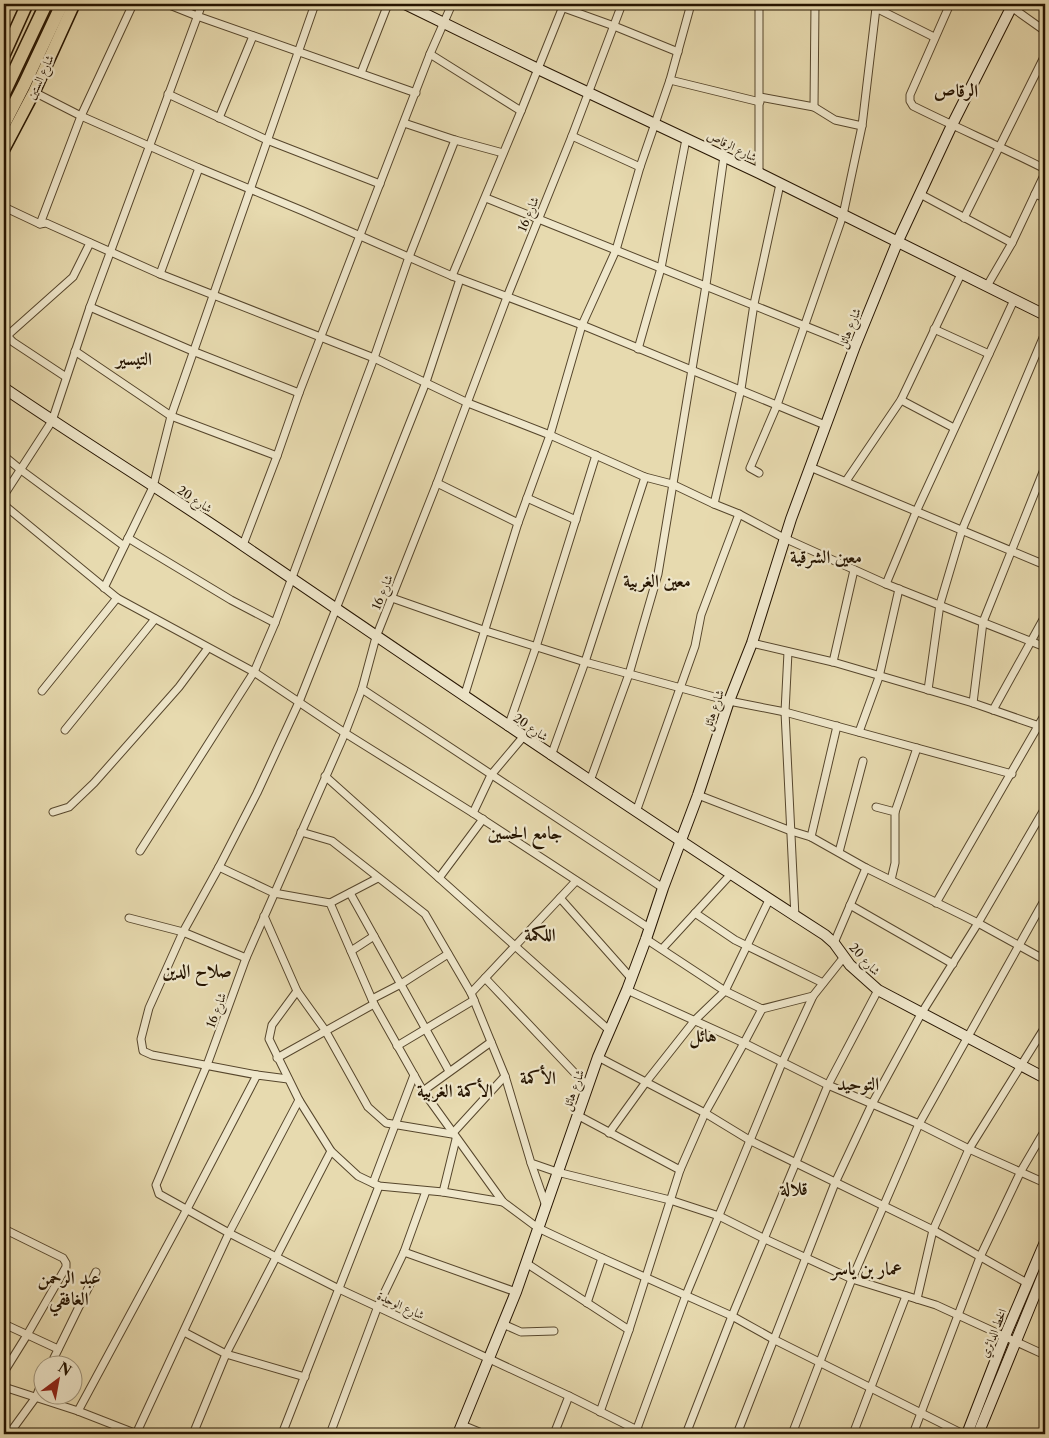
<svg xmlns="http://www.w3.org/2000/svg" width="1049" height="1438" viewBox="0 0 1049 1438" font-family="'Libre Caslon Text',Amiri,serif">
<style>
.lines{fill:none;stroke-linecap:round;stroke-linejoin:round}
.street-casing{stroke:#56462c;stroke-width:9}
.secondary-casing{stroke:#251400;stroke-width:12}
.primary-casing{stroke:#251400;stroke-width:14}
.highway-casing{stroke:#251400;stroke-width:15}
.street{stroke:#efe7cb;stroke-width:7}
.secondary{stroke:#efe7cb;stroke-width:10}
.primary{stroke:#e7daaf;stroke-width:11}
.highway{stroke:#e7daaf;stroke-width:12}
.labels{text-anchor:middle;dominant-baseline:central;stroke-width:4.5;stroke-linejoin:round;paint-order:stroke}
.street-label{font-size:12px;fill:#251400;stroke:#efe7cb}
.district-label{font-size:18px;font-weight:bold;fill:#251400;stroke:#efe7cb}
</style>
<rect width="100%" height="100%" fill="#e7daaf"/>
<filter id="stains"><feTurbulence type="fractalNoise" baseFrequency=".004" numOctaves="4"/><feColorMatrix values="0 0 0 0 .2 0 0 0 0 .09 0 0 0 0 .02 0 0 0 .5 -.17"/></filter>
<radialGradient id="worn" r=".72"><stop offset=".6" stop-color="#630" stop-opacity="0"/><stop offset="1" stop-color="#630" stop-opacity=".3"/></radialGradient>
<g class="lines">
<!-- street casing -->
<g class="street-casing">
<g id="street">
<polyline points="167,4 197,16 416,93"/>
<polyline points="553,4 614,26 678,52"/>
<polyline points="622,4 572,136 507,297 437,483 376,637 362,689 345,733 246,958 207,1065 156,1185 159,1194 229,1233 339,1289 569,1396 645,1434"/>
<polyline points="872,4 876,8 934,37"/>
<path d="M 950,4 L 910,95 L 910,101 L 913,106 C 957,128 1002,147 1045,169"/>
<polyline points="1007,4 1045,31"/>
<polyline points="430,54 521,111"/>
<polyline points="361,73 388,4"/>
<polyline points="670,80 760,102"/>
<polyline points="34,92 81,116 199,168 303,211 452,276 582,325 825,425"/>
<polyline points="168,94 267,140 380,184"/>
<polyline points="760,97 814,107 835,120 862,126"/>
<polyline points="814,107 815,4"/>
<polyline points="219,118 253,36"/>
<polyline points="404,123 455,140 503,153"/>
<polyline points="572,136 640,167"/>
<polyline points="759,173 759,4"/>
<polyline points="920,194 1012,243"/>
<polyline points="1035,194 1045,198"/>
<polyline points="486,198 855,346"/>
<polyline points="4,207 40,224 46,223 160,274 374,358 468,403 550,435 645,477 672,484 714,504 739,514 784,538 886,584 1045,647"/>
<polyline points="964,218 1045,55"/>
<polyline points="40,224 81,116 133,4"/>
<polyline points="160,274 199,168"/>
<polyline points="452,276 521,111 564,4"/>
<polyline points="987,286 1012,243 1045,173"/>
<polyline points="90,307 195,352 299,393"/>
<polyline points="934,329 989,354"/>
<polyline points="638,349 661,268 686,139"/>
<polyline points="75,351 171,416 277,456"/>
<polyline points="66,377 13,342 9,338 9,334 73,277 90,243"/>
<polyline points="901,400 954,428"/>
<polyline points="4,456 21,470 124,546"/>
<polyline points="810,467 1045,565"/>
<polyline points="759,473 750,468 777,405 843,215 862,126 876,8"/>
<polyline points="846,481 901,400 961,274"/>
<polyline points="437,483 518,523"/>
<polyline points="4,495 52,421 90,307 202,4"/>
<polyline points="527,498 576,520"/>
<polyline points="714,504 741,389 754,304 780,184"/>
<polyline points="4,505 117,598 254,672 345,733 473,813 649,928"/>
<polyline points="128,538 231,600 275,623"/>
<polyline points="243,545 277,456 299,393 430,54 452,4"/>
<polyline points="886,584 916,512 1014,300"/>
<polyline points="104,588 153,487 171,416 315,4"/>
<polyline points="392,598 486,631 585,662 729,701 785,712 1012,774"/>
<polyline points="752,643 833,662 973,703 1045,728"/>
<polyline points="788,652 785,712 795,917"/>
<polyline points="833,662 854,570"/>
<polyline points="362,689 663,888"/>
<polyline points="928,690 940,604 962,530 1045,333"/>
<polyline points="42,691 117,598"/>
<polyline points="464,697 518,523 550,435 582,325 616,250 640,167 670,80 691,4"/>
<polyline points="973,703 983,622 1045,467"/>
<polyline points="993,710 1045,616"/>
<polyline points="508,727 536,647 596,455"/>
<polyline points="65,730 155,619"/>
<polyline points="859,732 879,677 899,589"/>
<polyline points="551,756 585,662 645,477"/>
<polyline points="325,776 610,1031"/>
<polyline points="590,781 629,674 658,574 706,285 724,156"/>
<polyline points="698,795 791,831 811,837 866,868 978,923 1045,960"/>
<polyline points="876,807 895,812 895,863 891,880"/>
<polyline points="53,812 69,807 94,783 179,687 208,648"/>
<polyline points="636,812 695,646 701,615 739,514"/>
<polyline points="895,812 917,748"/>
<polyline points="473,813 491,775 523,737"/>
<polyline points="301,832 332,841 425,914 471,993 505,1076 531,1163 557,1172 670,1200 719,1216 765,1239 852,1279 936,1305 1045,1355"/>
<polyline points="811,837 837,726"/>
<polyline points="140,851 254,672 275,623 374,358 409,257 455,140"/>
<polyline points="839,852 863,761"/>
<polyline points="219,867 274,893 330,903 374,1004 423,1091 503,1202 538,1228 602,1258 732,1316 775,1340 963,1434"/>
<polyline points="439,878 483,819"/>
<polyline points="350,893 449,1071"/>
<polyline points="560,898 631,978"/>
<polyline points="330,903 378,878"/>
<polyline points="936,903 1045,714"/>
<polyline points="850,905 953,964"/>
<polyline points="695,913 735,940 823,983"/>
<polyline points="264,916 297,991 325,1030 368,1107 386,1123 452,1134 505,1076"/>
<polyline points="129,918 183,932 246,958"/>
<polyline points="646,939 725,991 762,1009 813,996"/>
<polyline points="834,943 866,868"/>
<polyline points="662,949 731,874"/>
<polyline points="351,951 374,936"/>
<polyline points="485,978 587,1086"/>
<polyline points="627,990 744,1043 828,1085 919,1124 969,1149 1045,1183"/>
<polyline points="297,991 272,1025 269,1039 299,1100 331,1151 358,1176 379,1186 443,1192 503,1202"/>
<polyline points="471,993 576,881"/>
<polyline points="372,999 401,984 448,954"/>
<polyline points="397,1046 474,1000"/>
<polyline points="598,1057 705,1113 751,1141 933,1230 1027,1283"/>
<polyline points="277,1058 374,1004"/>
<polyline points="257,1075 152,1055 143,1051 141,1039 149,1008 183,932 219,867 257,793 299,702 426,382 460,279"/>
<polyline points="423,1091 491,1042"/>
<polyline points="577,1115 680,1170"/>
<polyline points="609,1133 646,1082 695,1020 725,991 769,900"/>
<polyline points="531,1163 546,1206"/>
<polyline points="373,1183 414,1075"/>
<polyline points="443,1192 456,1139"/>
<polyline points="4,1229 63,1258 66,1263 66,1267 27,1335 4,1372"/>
<polyline points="404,1252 516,1292"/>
<polyline points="526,1263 629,1330"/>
<polyline points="917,1299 933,1230 969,1149 1045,1027"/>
<polyline points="587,1303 602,1258"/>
<polyline points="4,1324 58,1349"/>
<polyline points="503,1324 521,1332 554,1331"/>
<polyline points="184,1332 226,1354 305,1377"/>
<polyline points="50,1366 96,1272"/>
<polyline points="4,1387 78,1411 137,1434"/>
<polyline points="78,1411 187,1209 257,1075 288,1079"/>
<polyline points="600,1412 629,1330 680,1170 705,1113 744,1043 762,1009"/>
<polyline points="462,1425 484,1434"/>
<polyline points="9,1434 36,1397 42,1382"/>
<polyline points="136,1434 229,1233 299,1100"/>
<polyline points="193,1434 226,1354 331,1151"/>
<polyline points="282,1434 379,1186"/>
<polyline points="330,1434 378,1306 404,1252 426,1191"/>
<polyline points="554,1434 569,1396"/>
<polyline points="635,1434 686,1295 782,1063 813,996 844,957"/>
<polyline points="686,1434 732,1316 828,1085 878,990"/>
<polyline points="737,1434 835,1183 872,1104 921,1014 978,923 1045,808"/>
<polyline points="792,1434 852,1279 919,1124 1045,899"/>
<polyline points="853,1434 906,1296"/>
<polyline points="913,1434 980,1257 1021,1171 1045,1130"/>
</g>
</g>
<!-- secondary casing -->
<g class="secondary-casing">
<g id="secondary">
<polyline points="405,4 538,69 759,173 1045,315"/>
<path d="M 4,388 C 83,442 165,492 244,546 C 437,677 629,809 825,935 L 834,943 L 850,965 L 878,990 L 1045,1078"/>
<polyline points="458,1434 516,1292 598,1057 627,990 646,939 663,888 698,795 729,701 752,643 791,519 855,346 897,243 952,125 1013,4"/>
<polyline points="967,1434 1005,1336 1045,1242"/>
<polyline points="978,1434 1045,1270"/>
</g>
</g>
<!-- primary casing -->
<g class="primary-casing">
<g id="primary">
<polyline points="4,55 27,4"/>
<polyline points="4,149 34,92 74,4"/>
</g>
</g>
<!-- highway casing -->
<g class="highway-casing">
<g id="highway">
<polyline points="4,93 46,4"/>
<polyline points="4,124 24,85 62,4"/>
</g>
</g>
<!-- street -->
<use href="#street" class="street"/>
<!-- secondary -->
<use href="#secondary" class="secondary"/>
<!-- primary -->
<use href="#primary" class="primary"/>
<!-- highway -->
<use href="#highway" class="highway"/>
</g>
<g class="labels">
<!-- street labels -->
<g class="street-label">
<text transform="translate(40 77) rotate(-65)">شارع الستين</text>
<text transform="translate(732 146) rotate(26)">شارع الرقاص</text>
<text transform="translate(528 214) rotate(-68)">شارع 16</text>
<text transform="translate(849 328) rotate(-68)">شارع هائل</text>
<text transform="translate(195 499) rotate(33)">شارع 20</text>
<text transform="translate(382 592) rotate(-68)">شارع 16</text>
<text transform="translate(713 710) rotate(-71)">شارع هائل</text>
<text transform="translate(531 727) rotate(34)">شارع 20</text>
<text transform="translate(865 959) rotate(47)">شارع 20</text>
<text transform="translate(216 1010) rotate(-70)">شارع 16</text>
<text transform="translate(573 1090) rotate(-70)">شارع هائل</text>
<text transform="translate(401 1305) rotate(25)">شارع الوحدة</text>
<text transform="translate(993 1333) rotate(-68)">الخط الدائري</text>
</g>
<!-- district labels -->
<g class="district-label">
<text x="956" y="91">الرقاص</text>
<text x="134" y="359">التيسير</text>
<text x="826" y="557">معين الشرقية</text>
<text x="657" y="581">معين الغربية</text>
<text x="525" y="833">جامع الحسين</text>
<text x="540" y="935">اللكمة</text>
<text x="197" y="971">صلاح الدين</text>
<text x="703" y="1036">هائل</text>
<text x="538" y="1078">الأكمة</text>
<text x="858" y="1084">التوحيد</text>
<text x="455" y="1091">الأكمة الغربية</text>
<text x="794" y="1189">قلالة</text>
<text x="867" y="1269">عمار بن ياسر</text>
<text x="69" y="1278">عبد الرحمن<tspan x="69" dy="21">الغافقي</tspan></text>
</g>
</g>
<!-- margin -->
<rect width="1049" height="1438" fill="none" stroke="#e7daaf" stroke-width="20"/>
<rect x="5" y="5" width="1039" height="1428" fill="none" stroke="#251400" stroke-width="2.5"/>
<rect x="10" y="10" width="1029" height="1418" fill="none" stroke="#251400"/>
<!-- north arrow -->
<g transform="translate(58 1380) rotate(32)"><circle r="24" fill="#efe7cb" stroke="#9e937a"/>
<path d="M0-4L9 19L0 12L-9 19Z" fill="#8f2418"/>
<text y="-8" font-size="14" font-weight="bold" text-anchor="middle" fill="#251400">N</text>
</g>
<rect width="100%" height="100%" filter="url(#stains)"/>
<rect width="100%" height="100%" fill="url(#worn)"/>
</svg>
